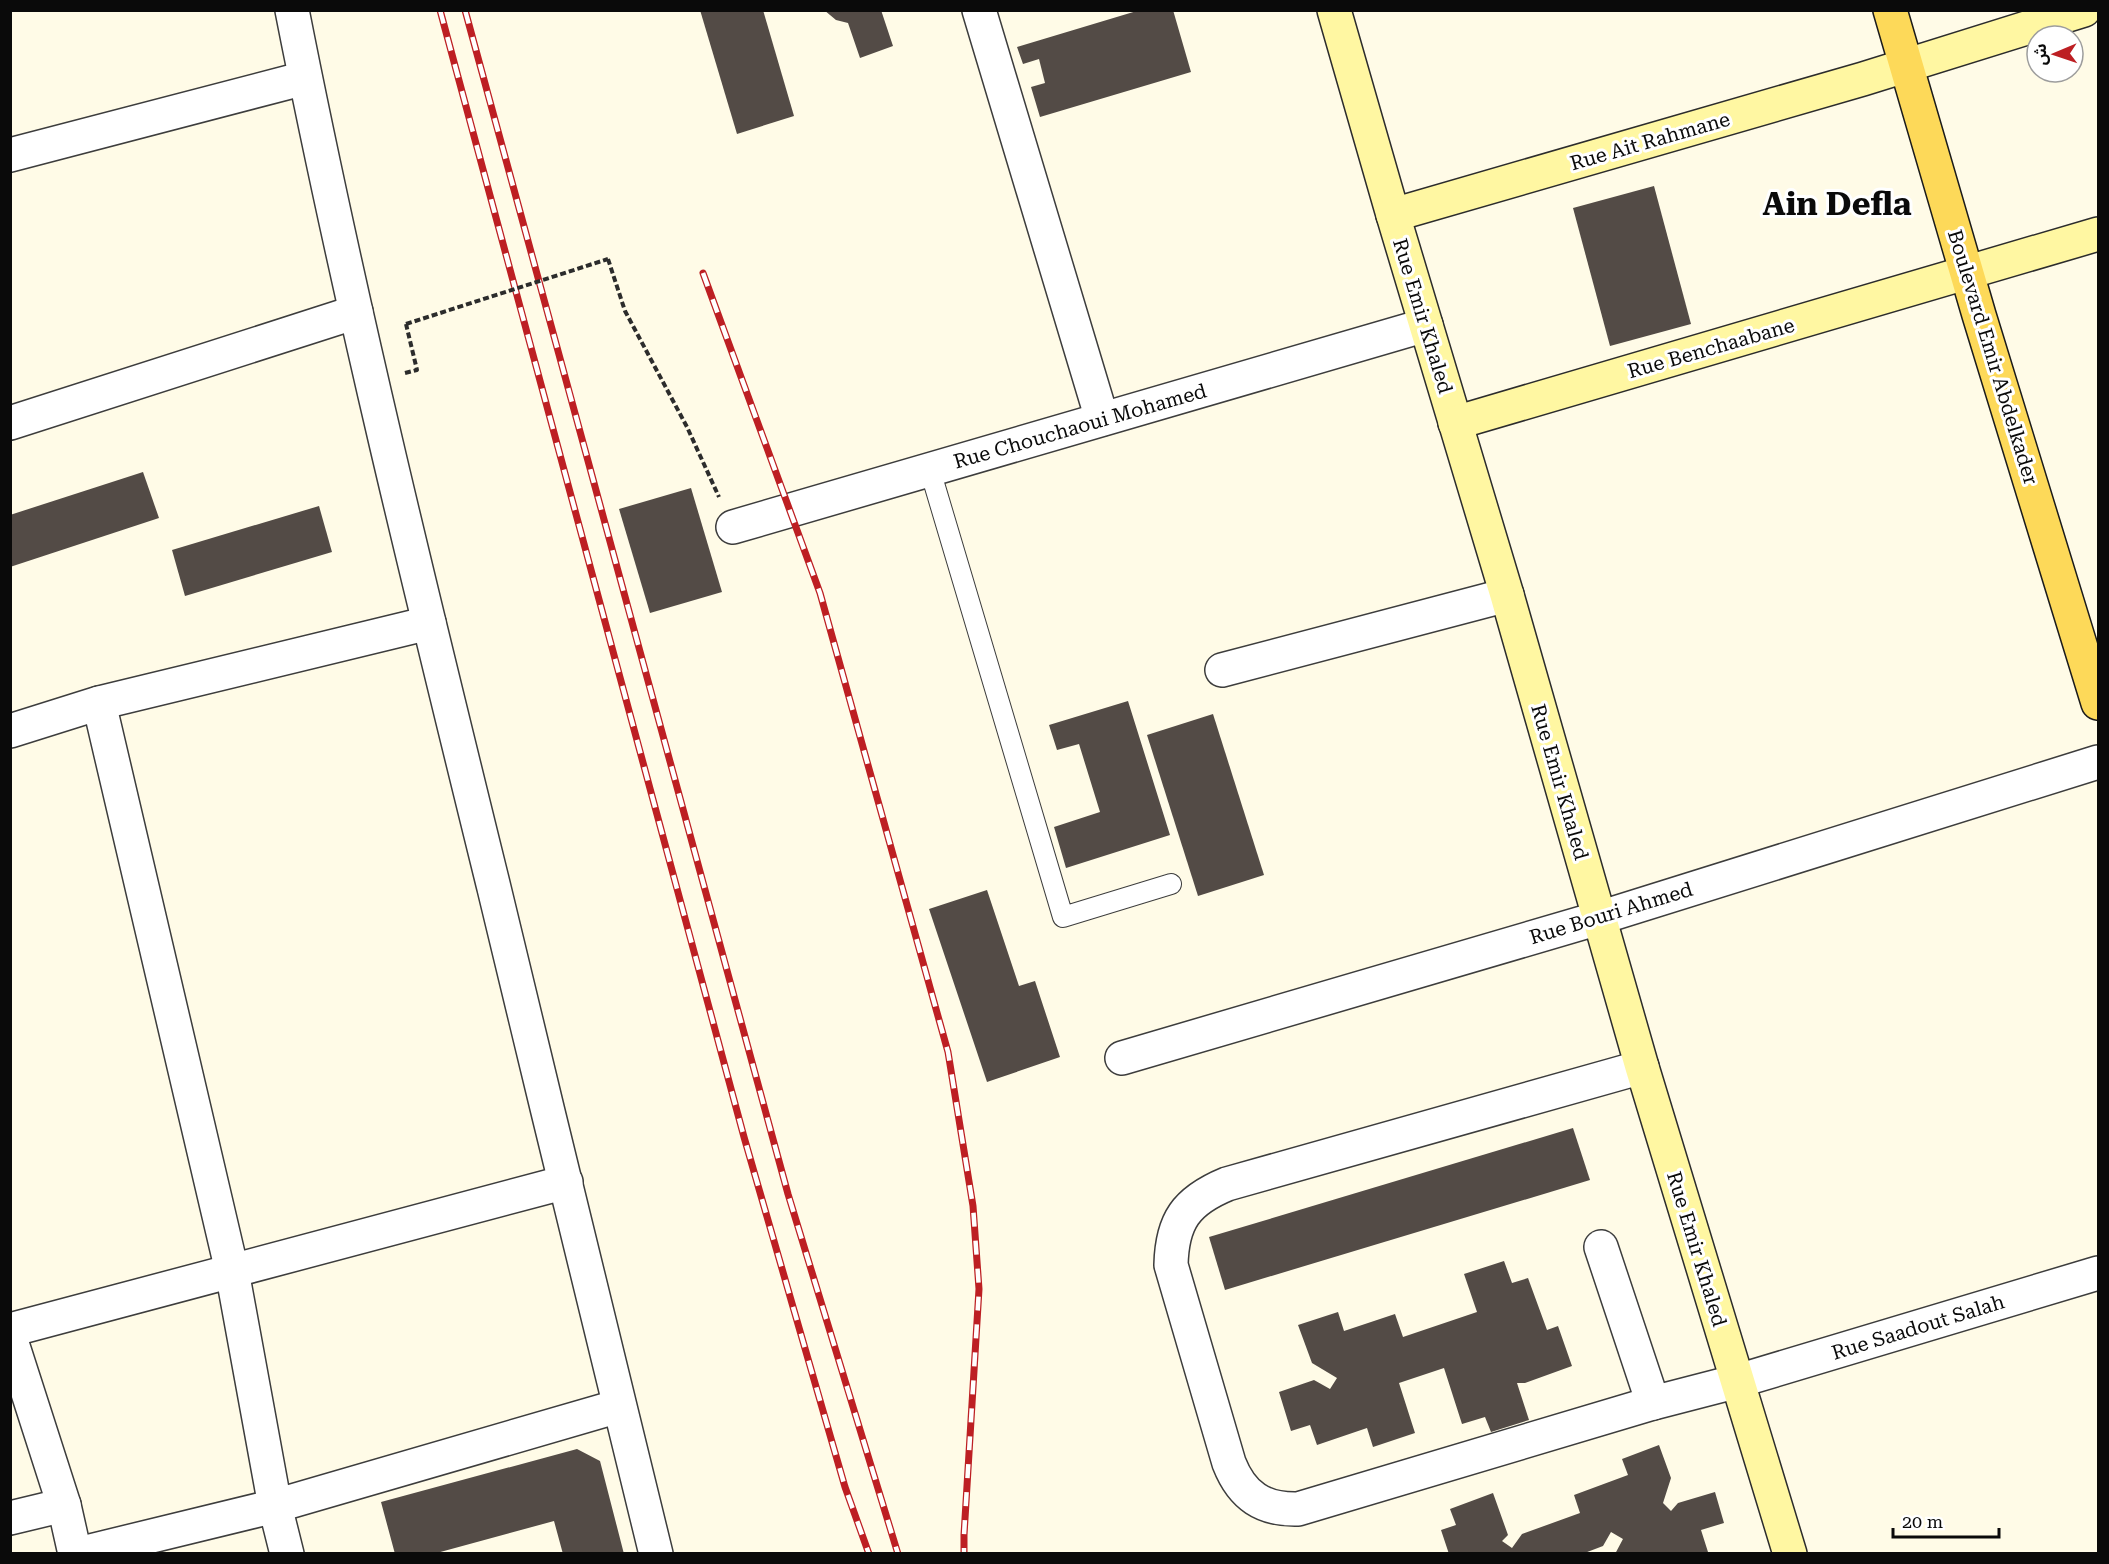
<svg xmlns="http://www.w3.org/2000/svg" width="2109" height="1564" viewBox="0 0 2109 1564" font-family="'Roboto Serif','Noto Sans Arabic',serif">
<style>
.building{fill:#534b46}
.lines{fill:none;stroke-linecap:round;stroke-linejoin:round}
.lane-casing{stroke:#3d3d3d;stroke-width:22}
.street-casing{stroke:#3d3d3d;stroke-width:36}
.secondary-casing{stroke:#2c2c2c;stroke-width:36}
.primary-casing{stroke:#1b1b1b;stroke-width:36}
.path{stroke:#2c2c2c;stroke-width:4;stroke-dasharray:6 3;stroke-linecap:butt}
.lane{stroke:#fff;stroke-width:20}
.street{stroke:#fff;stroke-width:33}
.secondary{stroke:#fff7a2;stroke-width:33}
.primary{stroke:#fdd959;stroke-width:33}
.rail-casing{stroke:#bd1f23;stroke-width:7}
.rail{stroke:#fff;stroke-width:4.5;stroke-dasharray:14;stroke-linecap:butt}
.path-bridge{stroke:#2c2c2c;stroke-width:4;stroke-dasharray:6 3;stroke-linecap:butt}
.labels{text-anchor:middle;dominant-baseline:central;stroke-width:6;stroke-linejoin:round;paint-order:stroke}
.street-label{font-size:20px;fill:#0a0a0a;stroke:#fff}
.town-label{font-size:32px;font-weight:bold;fill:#0a0a0a;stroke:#fff}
</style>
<rect width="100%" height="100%" fill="#fffbe7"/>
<!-- building -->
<g class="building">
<polygon points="700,10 763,10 794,116 737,134"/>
<polygon points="824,10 881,10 893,46 860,58 848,23 836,20"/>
<polygon points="1140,10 1173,10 1191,72 1040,117 1031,87 1045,83 1039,59 1023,64 1017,47"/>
<polygon points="1654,186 1691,324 1610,346 1573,208"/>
<polygon points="143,472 159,518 10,567 10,515"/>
<polygon points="691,488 722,592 650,613 619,509"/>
<polygon points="319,506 332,552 185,596 172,550"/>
<polygon points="1128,701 1170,835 1066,868 1054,827 1100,812 1079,744 1057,750 1049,725"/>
<polygon points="1213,714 1264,875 1198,896 1147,735"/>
<polygon points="987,890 1019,986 1035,981 1060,1057 987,1082 929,909"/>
<polygon points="1573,1128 1590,1180 1225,1290 1209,1237"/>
<polygon points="1504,1261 1512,1283 1528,1278 1547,1330 1558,1326 1572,1366 1525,1383 1517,1383 1529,1420 1491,1432 1485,1417 1462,1424 1444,1368 1399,1383 1415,1433 1373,1447 1367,1428 1317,1445 1310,1425 1291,1431 1279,1392 1314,1380 1330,1389 1337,1378 1312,1363 1298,1325 1338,1312 1344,1331 1395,1314 1403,1337 1477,1312 1464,1274"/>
<polygon points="1659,1445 1671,1478 1663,1503 1671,1511 1678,1503 1715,1492 1724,1523 1701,1530 1708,1552 1615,1554 1623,1539 1611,1532 1603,1546 1582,1554 1449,1554 1441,1530 1456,1525 1450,1509 1493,1493 1508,1535 1502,1541 1512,1548 1522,1534 1580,1513 1574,1495 1628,1475 1622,1459"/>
<polygon points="577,1449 600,1461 624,1554 563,1554 554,1521 433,1554 395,1554 381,1502"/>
</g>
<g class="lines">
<!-- lane casing -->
<g class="lane-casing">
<polyline id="lane" points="930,470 1063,917 1171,884"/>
</g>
<!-- street casing -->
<g class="street-casing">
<g id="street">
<path d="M 292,10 C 350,305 422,596 494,888 C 548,1110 600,1332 656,1554"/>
<polyline points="979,10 1102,419"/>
<polyline points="10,155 305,78"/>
<polyline points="10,423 356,312"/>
<polyline points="733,527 1426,325"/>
<polyline points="1222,670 1507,595"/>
<polyline points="99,703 232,1271 275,1506 287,1554"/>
<polyline points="10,731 99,703 429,623"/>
<polyline points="1122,1058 1599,918 2098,762"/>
<path d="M 1642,1067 L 1227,1184 C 1186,1201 1172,1221 1171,1265 L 1229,1463 C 1242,1496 1263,1510 1298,1509 L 1653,1403 L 1738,1381 L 2098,1273"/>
<polyline points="1601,1247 1653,1403"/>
<polyline points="10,1330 566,1182"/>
<polyline points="10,1337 64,1505 75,1554"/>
<polyline points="10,1518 64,1505"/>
<polyline points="78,1554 275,1506 619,1406"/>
</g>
</g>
<!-- secondary casing -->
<g class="secondary-casing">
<g id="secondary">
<polyline points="1334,10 1393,215 1507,595 1642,1067 1790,1554"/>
<polyline points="1393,215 1863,79 2084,10"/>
<polyline points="1455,423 2098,234"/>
</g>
</g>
<!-- primary casing -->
<g class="primary-casing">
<polyline id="primary" points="1890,10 1979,315 2098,703"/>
</g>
<!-- path -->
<g class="path">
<polyline points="608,259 625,311 687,427 719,497"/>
<polyline points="405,373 417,370 406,324"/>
</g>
<!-- lane -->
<use href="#lane" class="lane"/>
<!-- street -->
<use href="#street" class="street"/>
<!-- secondary -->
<use href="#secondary" class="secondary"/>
<!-- primary -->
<use href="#primary" class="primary"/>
<!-- rail casing -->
<g class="rail-casing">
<g id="rail">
<polyline points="440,10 744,1137 845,1487 869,1554"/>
<polyline points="465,10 788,1194 898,1554"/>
<polyline points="703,273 820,593 948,1052 973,1206 979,1289 964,1535 964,1554"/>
</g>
</g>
<!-- rail -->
<use href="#rail" class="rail"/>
<!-- path-bridge -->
<polyline class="path-bridge" points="406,324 608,259"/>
</g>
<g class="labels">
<!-- street labels -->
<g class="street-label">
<text transform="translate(1650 141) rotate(-16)">Rue Ait Rahmane</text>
<text transform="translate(1423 316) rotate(73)">Rue Emir Khaled</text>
<text transform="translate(1711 348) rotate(-16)">Rue Benchaabane</text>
<text transform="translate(1993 357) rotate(73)">Boulevard Emir Abdelkader</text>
<text transform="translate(1080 426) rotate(-16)">Rue Chouchaoui Mohamed</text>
<text transform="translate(1560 782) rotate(74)">Rue Emir Khaled</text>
<text transform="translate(1611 913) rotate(-17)">Rue Bouri Ahmed</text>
<text transform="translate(1697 1249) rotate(73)">Rue Emir Khaled</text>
<text transform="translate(1918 1327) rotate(-17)">Rue Saadout Salah</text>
</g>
<!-- town labels -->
<g class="town-label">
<text x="1837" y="204">Ain Defla</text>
</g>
</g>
<!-- border -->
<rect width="2109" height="1564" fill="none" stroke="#0a0a0a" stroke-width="24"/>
<!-- north arrow -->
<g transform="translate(2055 54) rotate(268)"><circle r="28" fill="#ffffff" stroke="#9d9d9d" stroke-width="1.5"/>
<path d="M0-4.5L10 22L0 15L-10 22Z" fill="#bd1f23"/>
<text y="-9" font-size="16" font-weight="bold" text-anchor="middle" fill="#0a0a0a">ش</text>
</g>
<!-- scale -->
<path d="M1893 1528v9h106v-9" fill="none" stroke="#0a0a0a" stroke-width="3"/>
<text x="1902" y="1528" font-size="18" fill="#0a0a0a" stroke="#ffffff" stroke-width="4.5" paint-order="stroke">20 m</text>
</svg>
